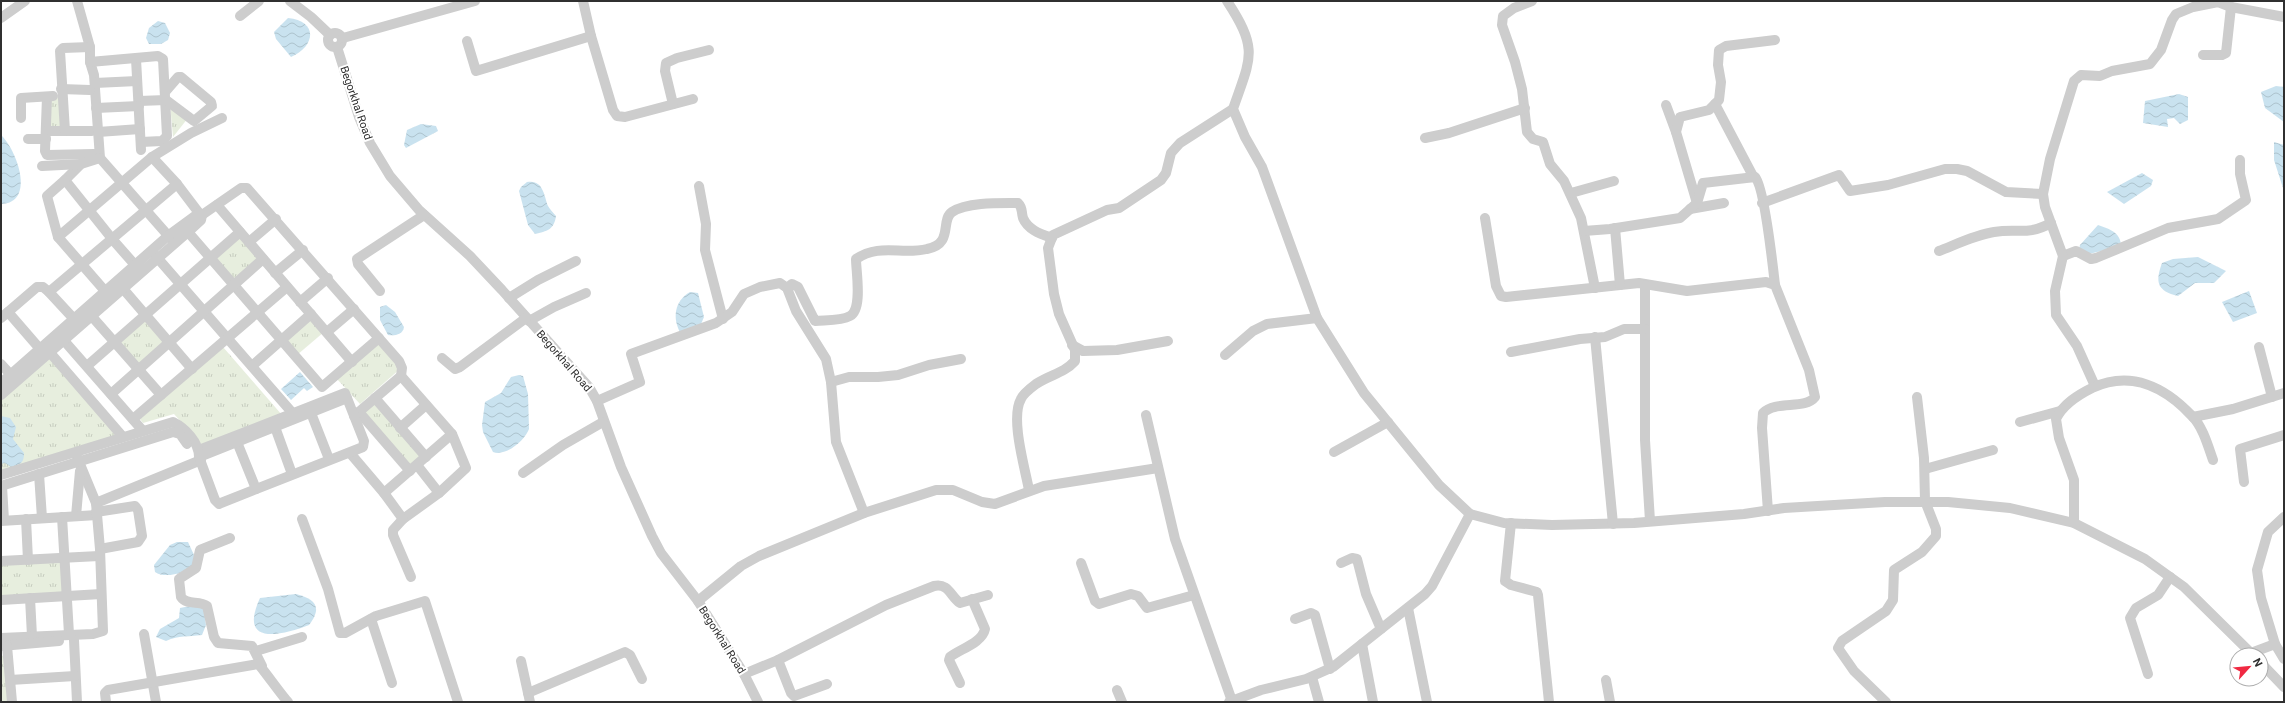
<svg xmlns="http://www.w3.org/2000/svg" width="2285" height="703" viewBox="0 0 2285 703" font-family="Roboto,sans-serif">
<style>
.park{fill:url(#park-tufts)}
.water{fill:url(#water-waves)}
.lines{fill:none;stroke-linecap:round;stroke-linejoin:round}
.minor{stroke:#cdcdcd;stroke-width:10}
.labels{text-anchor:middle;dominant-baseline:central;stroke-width:4;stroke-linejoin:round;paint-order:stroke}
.street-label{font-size:11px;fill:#303030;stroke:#fff}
</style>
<defs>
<pattern id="park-tufts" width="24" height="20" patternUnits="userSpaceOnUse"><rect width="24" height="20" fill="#e7eede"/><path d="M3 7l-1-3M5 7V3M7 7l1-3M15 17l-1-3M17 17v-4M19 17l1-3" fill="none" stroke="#c6ccbf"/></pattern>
<pattern id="water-waves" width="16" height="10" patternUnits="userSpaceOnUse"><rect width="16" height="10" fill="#c9e2ef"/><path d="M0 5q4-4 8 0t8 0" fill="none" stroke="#adc2cd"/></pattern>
</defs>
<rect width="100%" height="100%" fill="#fff"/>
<!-- park -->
<g class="park">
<polygon points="64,97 66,132 49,133 48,98"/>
<polygon points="170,103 188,118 173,137"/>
<polygon points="239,234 261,259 233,283 212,258"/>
<polygon points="311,316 324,332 297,355 284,340"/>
<polygon points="145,318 166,342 139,366 117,342"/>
<polygon points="378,343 400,369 360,404 337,379"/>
<polygon points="223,347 282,415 202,445 174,414 143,423 140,419"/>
<polygon points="49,357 117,436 1,472 1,398"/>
<polygon points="375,401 424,457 410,469 361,413"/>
<polygon points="62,559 64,595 1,598 1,562"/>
<polygon points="8,655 10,702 1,702 1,656"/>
</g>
<!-- water -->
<g class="water">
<path d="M 288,18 C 318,21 316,46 291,57 L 276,39 L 274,32 Z"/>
<polygon points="158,21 165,23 170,33 168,40 161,44 149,44 146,38 149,28"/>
<polygon points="2276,86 2284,87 2284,122 2265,108 2261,92"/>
<polygon points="2179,94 2188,97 2188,120 2180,124 2174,118 2167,119 2168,127 2143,123 2145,101"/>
<polygon points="421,124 436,126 438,131 406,148 404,145 407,130"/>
<path d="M 1,135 C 17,150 36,203 1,204 Z"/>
<polygon points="2274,142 2284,145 2283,188 2274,160"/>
<polygon points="2142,173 2153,180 2151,186 2124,204 2107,192"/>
<path d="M 527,182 C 543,179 544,195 548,206 C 550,209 553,213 556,216 C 554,230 547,231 535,234 L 528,225 L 519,191 L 521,187 Z"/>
<path d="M 2098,225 C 2109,229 2121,232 2121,246 L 2077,257 L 2080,245 Z"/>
<path d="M 2198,257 L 2226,271 L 2214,283 L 2195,283 L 2178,296 C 2157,291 2155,282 2162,263 L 2173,259 Z"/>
<polygon points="2249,291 2257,313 2233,322 2222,302"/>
<path d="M 690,292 L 698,293 L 704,317 L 701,324 L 681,334 C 672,319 674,301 690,292 Z"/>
<path d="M 386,305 L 395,312 L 404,327 C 403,335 394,336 388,335 L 380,320 L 380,307 Z"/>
<polygon points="300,372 313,387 307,391 304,388 291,400 281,389"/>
<path d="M 519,375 L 523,376 L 528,394 L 529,429 C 525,440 506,457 493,452 L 483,432 L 482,425 L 485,402 L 501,393 L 511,377 Z"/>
<path d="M 1,416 L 10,418 L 16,427 L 13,439 L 24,453 C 24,463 21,464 11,467 L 5,463 L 1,464 Z"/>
<path d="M 177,542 L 188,542 L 194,555 L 194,566 C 185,573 165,579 155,572 L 154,565 L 170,545 Z"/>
<path d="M 296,594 C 315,599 323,607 309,625 C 280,636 238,646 260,598 Z"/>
<path d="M 190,606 L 201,607 L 204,610 L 206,625 L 202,635 C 187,637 180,635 166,641 L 156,637 L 160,629 L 179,618 L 180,608 Z"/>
</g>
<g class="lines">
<!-- minor -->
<g class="minor">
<polyline points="77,1 90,47 90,62 94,75 100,158 172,240"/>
<polyline points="290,1 311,17 330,35"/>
<polyline points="583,1 591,36 613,110 617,116 625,117 693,99"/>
<path d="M 1227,1 C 1259,50 1251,57 1233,109 L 1245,137 L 1262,167 L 1317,318 L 1364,393 L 1439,485 L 1470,514 L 1504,523 L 1552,525 L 1634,523 L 1744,514 L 1784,508 L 1885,502 L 1948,502 L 2010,508 L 2074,523 L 2145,559 L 2184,587 L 2253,655"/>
<polyline points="1532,1 1514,8 1503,16 1502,25 1515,62 1522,89 1527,132 1533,139 1543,142 1550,164 1564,181 1581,218 1595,288"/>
<polyline points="240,16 259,1"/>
<polyline points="1,18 25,1"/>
<circle cx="335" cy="40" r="7"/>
<polyline points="343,38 475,1"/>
<polyline points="467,41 476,71 591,36"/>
<polyline points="337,47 359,117 370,143 390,176 419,210 470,256 502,290 589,387 597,401 621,467 652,536 661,553 698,601 744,674 758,702"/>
<polyline points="2203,55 2222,55 2226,53 2231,7"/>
<polyline points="136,59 141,150"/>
<polyline points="90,62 158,56 163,59 167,136 162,141 141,142"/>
<polyline points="95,83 137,81"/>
<polyline points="61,89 90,90"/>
<polyline points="47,97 45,151 47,155 94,154"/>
<polyline points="139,101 166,100 194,121 212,106 211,102 181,77 178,77 165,92"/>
<polyline points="673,104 665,71 666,63 677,58 709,50"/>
<polyline points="1715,104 1753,176"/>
<polyline points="1666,105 1676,132"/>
<polyline points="96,108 139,106"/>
<polyline points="21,118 21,98 53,96"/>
<polyline points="46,131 92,131"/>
<polyline points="65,131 60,51 63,48 90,47"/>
<polyline points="98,132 140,129"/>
<polyline points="1425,138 1449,133 1525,108"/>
<polyline points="28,139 46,139"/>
<polyline points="152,157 177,184"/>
<polyline points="100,158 81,164 65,180 113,240 135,265"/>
<polyline points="42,166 81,164"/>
<polyline points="65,180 47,196 58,237 105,291"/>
<polyline points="699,186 706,224 705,250 723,319"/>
<polyline points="1571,193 1614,181"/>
<polyline points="1697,203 1676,132 1680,117 1709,110 1719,100 1721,82 1718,65 1719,50 1726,46 1775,40"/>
<polyline points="1762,203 1839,175 1850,191 1888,185 1945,169 1957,169 1967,171 2006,192 2043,194"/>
<polyline points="217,205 352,362"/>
<polyline points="1690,209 1724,203"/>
<polyline points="202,215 241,188 247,188 399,361 402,368 401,376"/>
<path d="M 1485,218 L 1496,286 L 1501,296 L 1506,297 L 1639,283 L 1687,291 L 1766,282 L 1775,285 L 1809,370 L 1815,397 C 1805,410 1776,400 1763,413 L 1762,428 L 1768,511"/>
<polyline points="1615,228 1620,285"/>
<path d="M 1584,231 L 1610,229 L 1680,218 L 1697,203 L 1703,183 L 1755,177 C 1764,186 1773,267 1775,285"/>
<polyline points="188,232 322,387 379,338"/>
<polyline points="58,237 152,157 191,133 222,118"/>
<polyline points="249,242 276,219"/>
<path d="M 1939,251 C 1957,244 1975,235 1994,232 C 2019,228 2027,236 2051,223"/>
<polyline points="154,254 296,417"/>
<polyline points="2063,256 2076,251 2091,259 2096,258 2168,228 2218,219 2246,200 2240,174 2240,160"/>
<polyline points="275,273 303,250"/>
<polyline points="119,284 192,369"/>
<polyline points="1645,285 1645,440 1650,521"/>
<path d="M 787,288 L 792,284 L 798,287 L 815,321 C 826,320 841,321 850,316 C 863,309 856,272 856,259 C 880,243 901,255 927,249 C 954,244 940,220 952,212 C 967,202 1000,203 1018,203 C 1023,208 1021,211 1023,218 C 1028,230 1041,234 1052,238"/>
<polyline points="380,291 358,264 357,259 424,215"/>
<polyline points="509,298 538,280 576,261"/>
<polyline points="300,302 328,278"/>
<polyline points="8,312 40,349"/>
<polyline points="88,312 161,395"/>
<polyline points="1,318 37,287 43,287 49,292"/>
<polyline points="74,319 49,292 177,184 199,213"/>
<polyline points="529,321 554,307 586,293"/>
<polyline points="327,332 354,309"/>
<polyline points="60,336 143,431"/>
<polyline points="1595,337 1613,524"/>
<polyline points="1072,345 1083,351 1117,350 1168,341"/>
<polyline points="2259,347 2272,397"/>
<polyline points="46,348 123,437"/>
<polyline points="1511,352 1580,339 1605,337 1624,329 1645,329"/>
<polyline points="1225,355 1253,331 1267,324 1317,318"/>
<polyline points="442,358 455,369 460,367 526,318"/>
<polyline points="1,364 11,375"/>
<polyline points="87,366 240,232"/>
<polyline points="252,366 311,314"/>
<polyline points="831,382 849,377 878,377 898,375 929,365 961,359"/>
<polyline points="1,383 169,235 199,213 202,215 201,220 188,232 1,395"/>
<polyline points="2095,386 2077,346 2056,315 2055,291 2063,256 2045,207 2043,194 2050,159 2074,81 2081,75 2100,76 2112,71 2150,64 2161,50 2172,20 2176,14 2193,7 2218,2 2231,7 2284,17"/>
<polyline points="111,394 263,259"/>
<polyline points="375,398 426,457"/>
<polyline points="597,401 640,382 631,354 716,323 732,312 744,294 760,287 780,283 787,288 796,311 826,359 831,382 836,442 864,513"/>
<polyline points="359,412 410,471"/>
<polyline points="311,413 329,459"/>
<polyline points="1146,415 1175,539 1232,701"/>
<polyline points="2193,417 2233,409 2284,393"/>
<polyline points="133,419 287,287"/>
<polyline points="2020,422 2060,411"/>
<polyline points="275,427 292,474"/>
<polyline points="400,428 426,405"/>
<polyline points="237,442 256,489"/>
<polyline points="199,450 345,393 347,398 199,457"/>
<polyline points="1334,452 1388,422"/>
<polyline points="350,453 384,493 403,519 439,493 466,468 452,434 401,376 354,416"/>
<polyline points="77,457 96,503 201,460"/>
<polyline points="417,465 439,493"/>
<polyline points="1925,469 1993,450"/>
<polyline points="523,473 563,445 603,422"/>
<polyline points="39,474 42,518"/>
<path d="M 1,475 L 173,422 C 185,428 199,442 199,457 L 215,500 L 219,504 L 221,503 L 363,447 L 364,441 L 347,398"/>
<polyline points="2244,482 2240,449 2284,435"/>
<polyline points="1,486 173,432 180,434 187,444"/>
<polyline points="2,486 4,520"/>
<path d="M 1029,490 C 1025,468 1010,418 1021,399 C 1023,394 1032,387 1036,384 C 1051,374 1063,374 1075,361 L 1075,350 L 1059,314 L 1054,294 L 1048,248 L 1053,235 L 1107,210 L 1119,208 L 1161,180 L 1166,173 L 1171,153 L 1180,143 L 1233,109"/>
<polyline points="384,493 452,434"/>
<polyline points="96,512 135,506 138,510 142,536 138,542 100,549"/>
<polyline points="76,516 80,471"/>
<polyline points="62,517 69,634"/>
<polyline points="26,519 28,560"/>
<polyline points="302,519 328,589 340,633 345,633 376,616 425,601 458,702"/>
<polyline points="403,519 393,530 393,535 411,577"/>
<polyline points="1,521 97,515"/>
<polyline points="1511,523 1505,581 1511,585 1537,592 1538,595 1549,702"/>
<path d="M 2074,523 L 2074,480 L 2059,438 L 2056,419 C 2063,404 2078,395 2092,388 C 2131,370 2165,387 2192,416 C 2203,427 2208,446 2213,460"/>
<path d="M 230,538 L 200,550 L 196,568 L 179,579 L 181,597 C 187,606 199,600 207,606 L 214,637 L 218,643 L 252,646 L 262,666"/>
<polyline points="1,561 99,556"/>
<polyline points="1081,563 1095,601 1099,604 1131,594 1138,596 1147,608 1194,595"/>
<polyline points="1341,563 1352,558 1357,559 1366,594 1381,629"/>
<polyline points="30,598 32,636"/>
<polyline points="1,600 101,594"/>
<polyline points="698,601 741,566 759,556 864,513 936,490 953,490 982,502 995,504 1044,486 1158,468"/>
<polyline points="1408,608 1427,702"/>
<polyline points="371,619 392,683"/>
<polyline points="1295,619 1311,613 1315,615 1330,669"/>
<polyline points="144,634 156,702"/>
<polyline points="1,638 93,634 103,631 100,549 96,503"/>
<polyline points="74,640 77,702"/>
<polyline points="1362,644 1373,702"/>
<polyline points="2275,644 2261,598 2257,570 2268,532 2284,517"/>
<polyline points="1,646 59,641"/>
<polyline points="7,646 12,702"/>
<polyline points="256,651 302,637"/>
<polyline points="2251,653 2275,644 2284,659"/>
<path d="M 778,660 L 886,605 L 934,586 C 949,583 950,596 960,603 L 988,595"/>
<polyline points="521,661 530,702"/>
<polyline points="2261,663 2284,687"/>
<polyline points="744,674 778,660 791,693 794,696 827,684"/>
<polyline points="2148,674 2130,618 2136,608 2158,595 2170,577"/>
<polyline points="1312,677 1319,702"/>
<polyline points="10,680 75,676"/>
<polyline points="1606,680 1610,702"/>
<path d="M 960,683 L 949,660 L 950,657 C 960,649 982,643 985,629 L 972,599"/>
<polyline points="1117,690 1122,702"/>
<polyline points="528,693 625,652 630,655 642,679"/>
<path d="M 106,702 L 105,693 L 108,690 L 258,664 C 261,666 282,696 288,702"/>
<polyline points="1229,702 1261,690 1306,679 1333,667 1425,594 1432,586 1470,514"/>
<polyline points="1886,702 1854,671 1838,648 1842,641 1886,611 1893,600 1894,570 1922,552 1936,536 1936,529 1925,501 1924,458 1917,397"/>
</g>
</g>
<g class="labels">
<!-- street labels -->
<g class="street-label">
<text transform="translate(356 103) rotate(71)">Begorkhal Road</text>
<text transform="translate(564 361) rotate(49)">Begorkhal Road</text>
<text transform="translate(722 640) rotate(58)">Begorkhal Road</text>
</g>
</g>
<!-- border -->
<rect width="2285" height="703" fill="none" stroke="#303030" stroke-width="4"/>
<!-- north arrow -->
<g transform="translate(2249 667) rotate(63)"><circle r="19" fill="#ffffff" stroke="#acacac"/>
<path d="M0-3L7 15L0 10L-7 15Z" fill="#f02942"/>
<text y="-6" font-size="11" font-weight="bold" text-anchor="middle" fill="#303030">N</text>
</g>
</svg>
